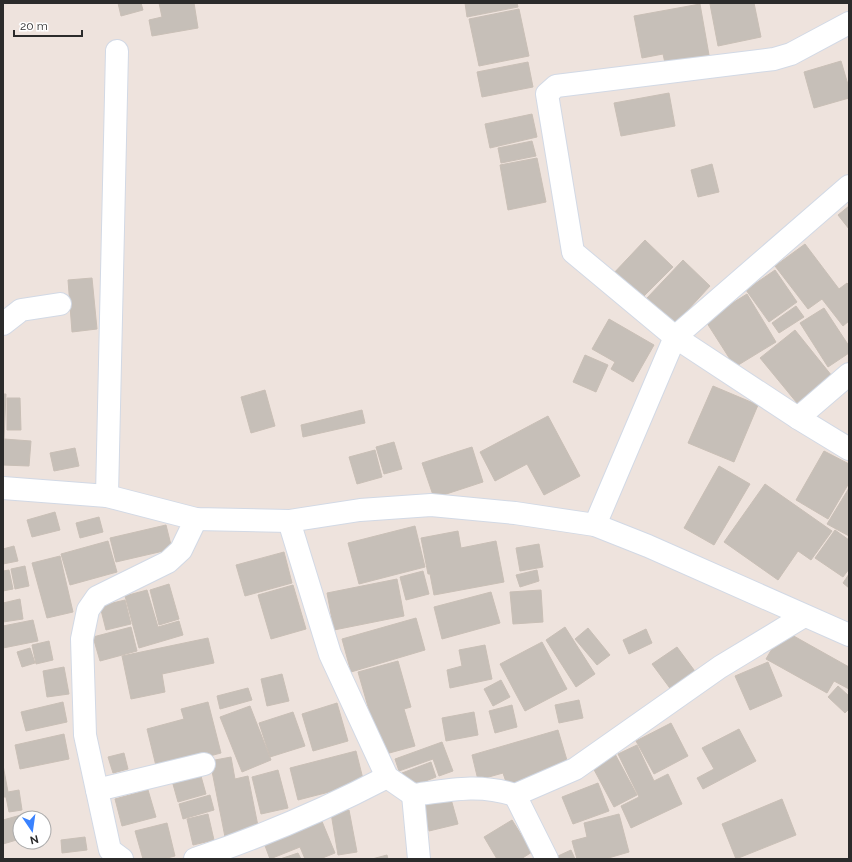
<svg xmlns="http://www.w3.org/2000/svg" width="852" height="862" viewBox="0 0 852 862" font-family="Raleway,sans-serif">
<style>
.building{fill:#c6bfb8;stroke:#c9bfb6}
.lines{fill:none;stroke-linecap:round;stroke-linejoin:round}
.street-casing{stroke:#d2d9e5;stroke-width:24}
.secondary-casing{stroke:#d2d9e5;stroke-width:24}
.street{stroke:#fff;stroke-width:22}
.secondary{stroke:#fff;stroke-width:22}
</style>
<rect width="100%" height="100%" fill="#eee3dd"/>
<!-- building -->
<g class="building">
<polygon points="118,3 141,3 143,10 121,16"/>
<polygon points="159,3 194,3 198,28 152,36 149,20 162,17"/>
<polygon points="465,3 517,3 518,7 467,17"/>
<polygon points="754,3 761,37 718,46 710,4"/>
<polygon points="700,4 709,55 665,63 663,54 642,58 634,16"/>
<polygon points="519,9 529,56 479,66 469,19"/>
<polygon points="841,61 849,88 849,98 814,108 804,72"/>
<polygon points="528,62 533,87 482,97 477,72"/>
<polygon points="669,93 675,126 621,136 614,103"/>
<polygon points="532,114 537,137 490,148 485,124"/>
<polygon points="532,141 536,156 501,163 498,148"/>
<polygon points="537,158 546,202 508,210 500,165"/>
<polygon points="712,164 719,192 698,197 691,170"/>
<polygon points="849,206 849,229 838,215"/>
<polygon points="645,240 673,267 639,301 612,275"/>
<polygon points="805,244 839,289 847,283 849,285 849,321 843,326 822,299 808,309 775,266"/>
<polygon points="683,260 710,286 675,324 647,298"/>
<polygon points="775,270 797,302 769,322 746,290"/>
<polygon points="92,278 97,329 72,332 68,280"/>
<polygon points="747,294 776,342 735,367 705,320"/>
<polygon points="796,306 804,317 779,333 772,323"/>
<polygon points="824,308 849,346 849,353 828,367 800,323"/>
<polygon points="609,319 654,345 633,382 611,369 615,362 592,349"/>
<polygon points="795,330 832,376 797,403 760,358"/>
<polygon points="585,355 608,365 596,392 573,382"/>
<polygon points="713,386 758,405 734,462 688,443"/>
<polygon points="265,390 275,426 251,433 241,397"/>
<polygon points="3,394 6,394 4,439 31,441 29,466 3,465"/>
<polygon points="7,398 20,398 21,430 7,430"/>
<polygon points="362,410 365,423 303,437 301,425"/>
<polygon points="548,416 580,476 544,495 527,464 495,481 480,452"/>
<polygon points="394,442 402,469 384,474 376,447"/>
<polygon points="472,447 483,482 434,498 422,463"/>
<polygon points="75,448 79,466 54,471 50,453"/>
<polygon points="375,450 382,477 357,484 349,457"/>
<polygon points="824,451 849,464 849,483 828,519 796,500"/>
<polygon points="719,466 750,484 714,545 684,528"/>
<polygon points="765,484 832,531 811,560 798,551 778,580 724,542"/>
<polygon points="849,488 849,536 827,524"/>
<polygon points="55,512 60,530 32,537 27,520"/>
<polygon points="99,517 103,532 80,538 76,523"/>
<polygon points="166,525 172,549 116,562 110,538"/>
<polygon points="415,526 425,567 359,584 348,543"/>
<polygon points="835,530 849,540 849,569 843,577 815,558"/>
<polygon points="458,531 461,548 496,541 504,582 434,595 430,574 428,574 421,538"/>
<polygon points="108,541 117,572 70,585 61,554"/>
<polygon points="539,544 543,567 520,571 516,548"/>
<polygon points="14,546 18,561 3,564 3,549"/>
<polygon points="284,552 292,583 245,596 236,565"/>
<polygon points="60,556 73,612 47,618 32,563"/>
<polygon points="25,566 29,586 15,589 11,569"/>
<polygon points="9,570 13,589 3,591 3,571"/>
<polygon points="537,570 539,581 520,587 516,575"/>
<polygon points="423,571 429,594 406,600 400,577"/>
<polygon points="849,574 849,588 843,583"/>
<polygon points="397,579 404,616 334,630 327,593"/>
<polygon points="169,584 179,619 159,625 150,590"/>
<polygon points="293,585 306,629 271,639 258,595"/>
<polygon points="147,590 158,627 179,621 183,635 139,648 125,596"/>
<polygon points="541,590 543,622 513,624 510,592"/>
<polygon points="491,592 500,623 442,639 434,607"/>
<polygon points="20,599 23,619 3,622 3,603"/>
<polygon points="125,600 131,624 106,630 100,606"/>
<polygon points="416,618 425,650 351,672 342,639"/>
<polygon points="33,620 38,641 3,648 3,626"/>
<polygon points="131,627 137,651 100,661 93,637"/>
<polygon points="565,627 595,674 576,687 546,640"/>
<polygon points="588,628 610,655 597,665 575,639"/>
<polygon points="646,629 652,643 629,654 623,640"/>
<polygon points="783,630 849,667 849,689 834,681 827,693 766,659"/>
<polygon points="208,638 214,663 162,674 165,692 131,699 122,656"/>
<polygon points="49,641 53,660 36,664 32,645"/>
<polygon points="542,642 567,689 525,711 500,664"/>
<polygon points="485,645 492,679 450,688 447,670 462,666 459,650"/>
<polygon points="677,647 697,674 672,691 652,664"/>
<polygon points="30,648 35,663 22,667 17,652"/>
<polygon points="398,661 411,707 404,709 415,746 382,755 358,672"/>
<polygon points="768,662 782,696 750,710 735,676"/>
<polygon points="64,667 69,694 47,697 43,671"/>
<polygon points="282,674 289,701 267,706 261,679"/>
<polygon points="501,680 510,697 493,706 484,689"/>
<polygon points="838,686 849,696 849,709 845,713 828,697"/>
<polygon points="248,688 252,700 220,709 217,696"/>
<polygon points="579,700 583,718 559,723 555,705"/>
<polygon points="63,702 67,722 26,731 21,712"/>
<polygon points="208,702 221,753 157,770 147,729 184,719 181,709"/>
<polygon points="337,703 348,741 313,751 302,714"/>
<polygon points="512,705 517,727 495,733 489,711"/>
<polygon points="250,706 271,760 242,772 220,717"/>
<polygon points="293,712 305,746 270,757 259,723"/>
<polygon points="474,712 478,735 446,741 442,718"/>
<polygon points="671,723 688,756 654,774 636,741"/>
<polygon points="739,729 756,761 703,789 697,778 714,769 702,748"/>
<polygon points="558,730 569,767 507,785 503,773 478,780 472,755"/>
<polygon points="64,734 69,759 20,769 15,745"/>
<polygon points="442,742 453,771 439,776 433,759 399,771 395,759"/>
<polygon points="637,745 654,781 668,774 682,804 631,828 621,806 639,797 618,754"/>
<polygon points="356,751 364,783 298,800 290,768"/>
<polygon points="614,752 637,795 614,807 591,764"/>
<polygon points="124,753 128,769 113,773 108,757"/>
<polygon points="231,757 235,779 248,776 259,831 225,837 210,761"/>
<polygon points="431,762 436,777 408,788 402,773"/>
<polygon points="3,765 8,792 19,790 22,810 9,812 6,797 3,797"/>
<polygon points="199,769 206,794 178,802 171,777"/>
<polygon points="278,770 288,808 261,814 252,777"/>
<polygon points="598,783 609,811 573,824 562,797"/>
<polygon points="148,790 156,817 122,826 115,799"/>
<polygon points="210,795 214,810 183,819 179,804"/>
<polygon points="451,799 458,824 429,831 423,806"/>
<polygon points="782,799 796,835 736,859 722,824"/>
<polygon points="349,810 357,852 338,855 331,813"/>
<polygon points="208,814 214,840 193,845 187,819"/>
<polygon points="619,814 629,852 605,859 577,859 572,841 587,837 584,823"/>
<polygon points="21,815 20,839 3,844 3,820"/>
<polygon points="321,819 335,853 320,859 305,859 300,847 270,859 264,843"/>
<polygon points="512,820 532,852 521,859 497,859 484,837"/>
<polygon points="167,823 175,856 163,859 143,859 135,831"/>
<polygon points="85,837 87,850 62,853 61,840"/>
<polygon points="571,850 575,859 559,859 558,856"/>
<polygon points="298,853 301,859 280,859"/>
<polygon points="387,855 388,859 372,859"/>
</g>
<g class="lines">
<!-- street casing -->
<g class="street-casing">
<g id="street">
<polyline points="849,23 791,54 774,59 556,86 547,94 573,252 675,337 798,418 849,449"/>
<polyline points="3,324 21,310 60,304"/>
<polyline points="798,418 849,374"/>
<polyline points="107,496 117,51"/>
<path d="M 289,521 L 330,654 L 387,777 L 413,795 C 449,790 479,783 515,795 L 575,769 L 720,667 L 804,616"/>
<polyline points="595,525 675,337 849,186"/>
<polyline points="97,790 204,764"/>
<polyline points="413,795 419,859"/>
<polyline points="515,795 547,859"/>
<polyline points="122,859 110,850 85,735 82,639 88,610 97,597 168,562 181,550 196,519"/>
<path d="M 195,859 C 263,836 324,810 387,777"/>
</g>
</g>
<!-- secondary casing -->
<g class="secondary-casing">
<polyline id="secondary" points="3,488 107,496 196,519 289,521 360,510 431,505 515,513 595,525 648,546 849,635"/>
</g>
<!-- street -->
<use href="#street" class="street"/>
<!-- secondary -->
<use href="#secondary" class="secondary"/>
</g>
<!-- border -->
<rect width="852" height="862" fill="none" stroke="#2b2b2b" stroke-width="8"/>
<!-- north arrow -->
<g transform="translate(32 830) rotate(167)"><circle r="19" fill="#ffffff" stroke="#aaaaaa"/>
<path d="M0-3L7 15L0 10L-7 15Z" fill="#3982ff"/>
<text y="-6" font-size="11" font-weight="bold" text-anchor="middle" fill="#2b2b2b">N</text>
</g>
<!-- scale -->
<path d="M14 30v6h68v-6" fill="none" stroke="#2b2b2b" stroke-width="2"/>
<text x="20" y="30" font-size="12" fill="#2b2b2b" stroke="#ffffff" stroke-width="3" paint-order="stroke">20 m</text>
</svg>
